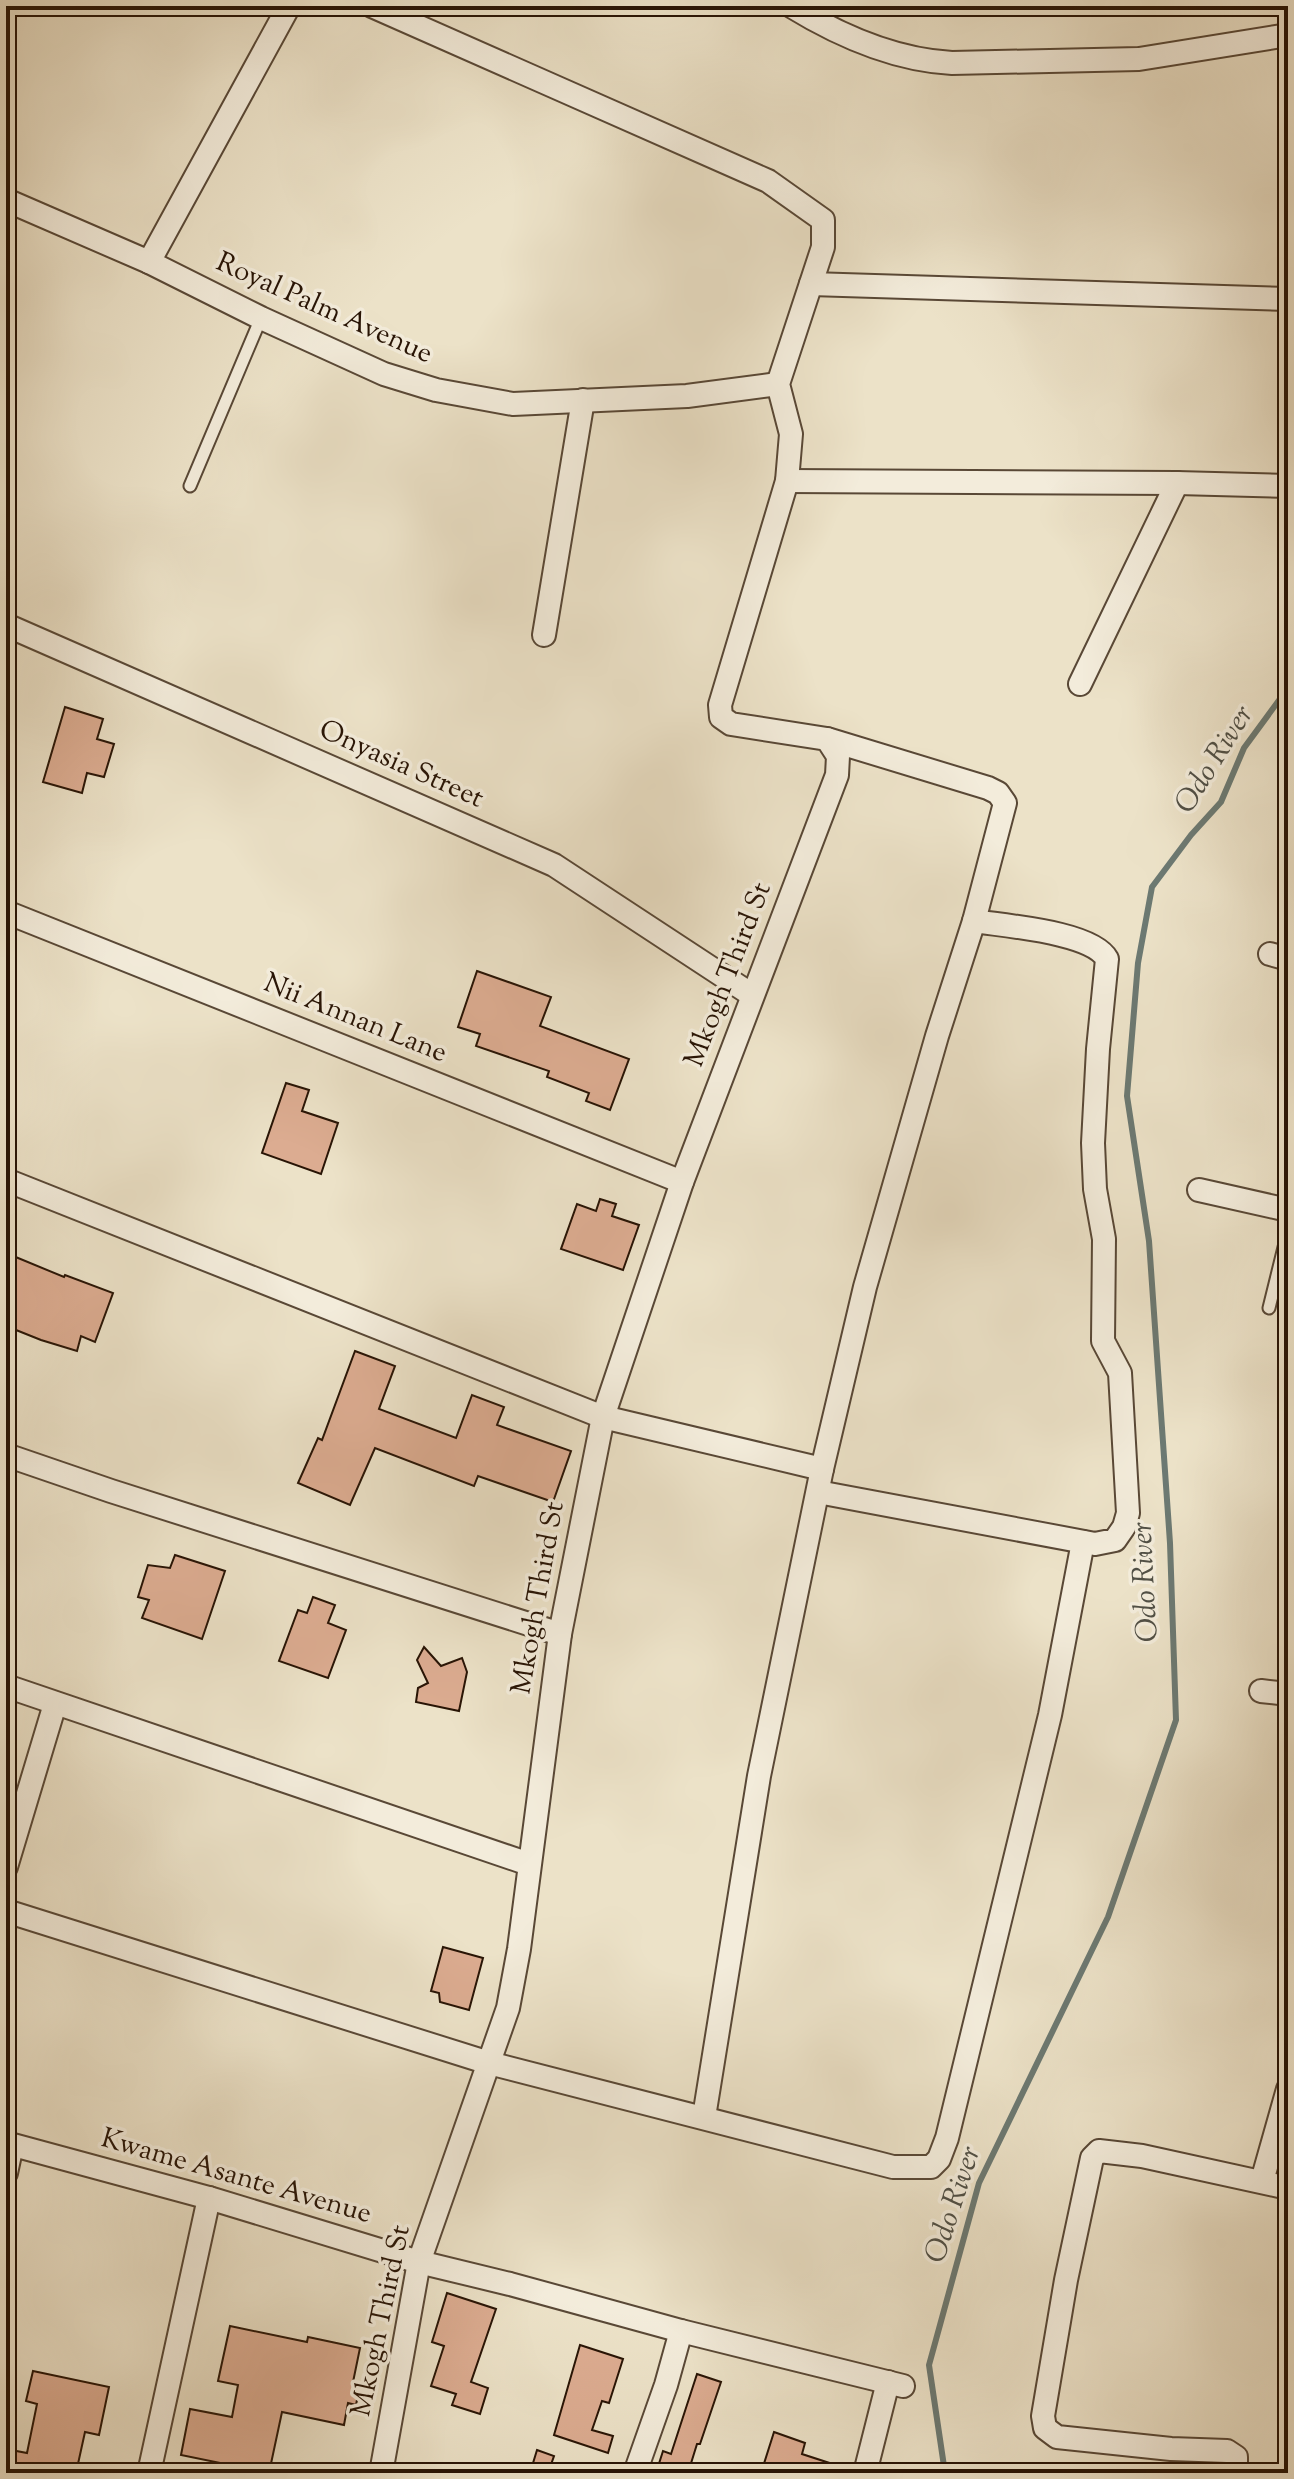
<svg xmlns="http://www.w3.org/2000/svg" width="1294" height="2479" viewBox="0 0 1294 2479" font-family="'Sorts Mill Goudy',serif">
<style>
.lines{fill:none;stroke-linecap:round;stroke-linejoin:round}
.stream{stroke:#6c7972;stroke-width:6}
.building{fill:#dcac91;stroke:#281405;stroke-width:2}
.lane-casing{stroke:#594836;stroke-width:15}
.street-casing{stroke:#594836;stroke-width:26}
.lane{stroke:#f3ecdb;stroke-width:11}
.street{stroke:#f3ecdb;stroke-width:22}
.labels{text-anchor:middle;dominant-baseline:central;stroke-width:7;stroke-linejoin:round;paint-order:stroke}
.street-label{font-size:28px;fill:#281405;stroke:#f3ecdb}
.water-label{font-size:30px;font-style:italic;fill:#504f45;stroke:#f3ecdb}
</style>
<rect width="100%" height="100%" fill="#ece2c8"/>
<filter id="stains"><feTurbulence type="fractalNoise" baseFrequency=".0025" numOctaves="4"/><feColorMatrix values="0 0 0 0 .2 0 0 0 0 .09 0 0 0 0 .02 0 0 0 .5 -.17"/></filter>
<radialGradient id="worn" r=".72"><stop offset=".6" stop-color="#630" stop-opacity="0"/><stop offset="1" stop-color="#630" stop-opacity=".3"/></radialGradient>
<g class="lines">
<!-- stream -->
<polyline class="stream" points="945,2473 929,2365 979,2183 1108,1917 1176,1720 1170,1543 1149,1241 1127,1096 1138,963 1152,887 1191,835 1221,802 1244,748 1288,688"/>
</g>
<!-- building -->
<g class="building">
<polygon points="65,707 103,719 97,739 114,744 104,777 87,773 82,793 43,782"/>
<polygon points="477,971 551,997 540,1026 629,1059 610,1110 586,1101 589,1093 547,1077 549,1071 476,1046 480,1034 458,1027"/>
<polygon points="286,1083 309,1090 302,1111 338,1123 321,1174 262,1153"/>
<polygon points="600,1199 616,1204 612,1216 639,1225 623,1270 561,1249 577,1204 596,1211"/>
<polygon points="6,1253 64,1277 65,1275 113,1293 95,1342 81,1336 77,1351 41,1340 6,1326"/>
<polygon points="355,1351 395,1366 379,1409 456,1438 472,1395 504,1407 497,1425 571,1451 553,1502 478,1476 474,1486 375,1448 350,1505 298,1483 318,1438 322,1440"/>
<polygon points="175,1555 225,1571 202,1639 142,1618 149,1600 138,1597 148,1565 170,1568"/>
<polygon points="313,1597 335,1605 328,1623 346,1630 328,1678 279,1661 298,1610 307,1613"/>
<polygon points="424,1647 441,1666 462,1658 467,1672 459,1711 416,1702 418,1688 428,1683 417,1660"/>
<polygon points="443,1947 483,1958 469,2010 440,2002 439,1993 431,1991"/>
<polygon points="447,2293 496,2309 471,2382 488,2388 480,2414 452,2405 456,2394 431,2386 444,2346 432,2342"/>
<polygon points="230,2326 307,2342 308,2337 360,2348 353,2382 360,2384 356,2405 348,2403 344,2425 282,2412 269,2473 239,2473 240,2467 181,2455 190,2409 232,2417 238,2385 218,2381"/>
<polygon points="580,2345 623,2359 609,2403 602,2401 592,2430 613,2436 608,2453 554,2435"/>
<polygon points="33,2371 109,2387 99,2435 85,2432 76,2473 6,2473 6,2449 27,2453 37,2404 26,2401"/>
<polygon points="697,2374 721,2382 700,2444 697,2444 688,2473 656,2473 663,2451 671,2454"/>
<polygon points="774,2432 805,2443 802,2454 851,2470 850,2473 761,2473"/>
<polygon points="537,2450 554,2456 548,2473 530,2473"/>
</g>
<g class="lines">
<!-- lane casing -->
<g class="lane-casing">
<g id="lane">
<polyline points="190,486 261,318"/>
<polyline points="1269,1308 1288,1231"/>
</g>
</g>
<!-- street casing -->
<g class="street-casing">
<g id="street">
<polyline points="372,6 768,181 823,220 823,247 778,384 791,434 787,481 720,705 721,717 731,724 827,739 838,756 837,775 682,1182 603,1417 560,1634 519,1949 508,2008 419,2262 381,2473"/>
<path d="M 791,6 C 840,36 895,60 952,63 L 1139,59 L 1288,35"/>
<polyline points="6,200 149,262 261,318 384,374 436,390 513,404 687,396 778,384"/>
<polyline points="149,262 289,6"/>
<polyline points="811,284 1288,299"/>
<polyline points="787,481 1177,483 1288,486"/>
<polyline points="6,625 554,865 752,995"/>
<polyline points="544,635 583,400"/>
<polyline points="1080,684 1177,483"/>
<polyline points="6,912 682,1182"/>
<polyline points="1270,954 1288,959"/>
<polyline points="6,1180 603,1417 822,1469"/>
<polyline points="1199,1190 1288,1210"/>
<polyline points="6,1455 111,1491 560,1634"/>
<path d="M 818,1492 L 1095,1544 L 1115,1540 L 1124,1527 L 1128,1513 L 1120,1373 L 1103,1341 L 1104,1239 L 1095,1189 L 1093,1143 L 1098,1049 L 1107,959 C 1092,932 1005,926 974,921"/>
<polyline points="6,1686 529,1864"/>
<polyline points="1261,1691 1288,1694"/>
<polyline points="6,1867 55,1704"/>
<polyline points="6,1911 489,2063 893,2167 931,2167 939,2159 947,2138 1050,1715 1083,1542"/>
<polyline points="704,2117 759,1776 822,1469 865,1287 937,1036 974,921 1005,803 998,793 988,788 827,739"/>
<polyline points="6,2143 209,2198 419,2262 510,2284 681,2331 903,2386"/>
<polyline points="6,2173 12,2145"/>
<polyline points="1262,2181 1288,2089"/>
<polyline points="149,2473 209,2198"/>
<polyline points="635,2473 666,2385 681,2331"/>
<polyline points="865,2473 888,2382"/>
<polyline points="1236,2473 1236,2457 1227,2451 1171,2449 1057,2437 1045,2428 1043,2416 1066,2280 1092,2158 1099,2151 1142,2156 1288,2188"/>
</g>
</g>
<!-- lane -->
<use href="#lane" class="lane"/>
<!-- street -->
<use href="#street" class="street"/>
</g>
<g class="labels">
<!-- street labels -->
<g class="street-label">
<text transform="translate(324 309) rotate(24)">Royal Palm Avenue</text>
<text transform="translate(401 765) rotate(24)">Onyasia Street</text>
<text transform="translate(729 975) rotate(-69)">Mkogh Third St</text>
<text transform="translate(355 1019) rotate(22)">Nii Annan Lane</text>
<text transform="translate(539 1598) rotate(-80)">Mkogh Third St</text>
<text transform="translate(236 2177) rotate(16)">Kwame Asante Avenue</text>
<text transform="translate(382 2321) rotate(-78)">Mkogh Third St</text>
</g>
<!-- water labels -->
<g class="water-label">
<text transform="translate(1215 760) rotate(-58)">Odo River</text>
<text transform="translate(1146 1582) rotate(-93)">Odo River</text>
<text transform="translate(954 2205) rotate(-72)">Odo River</text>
</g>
</g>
<!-- margin -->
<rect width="1294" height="2479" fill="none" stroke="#ece2c8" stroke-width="32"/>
<rect x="8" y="8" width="1278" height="2463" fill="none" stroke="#281405" stroke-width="4"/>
<rect x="16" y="16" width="1262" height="2447" fill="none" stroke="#281405" stroke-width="2"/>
<rect width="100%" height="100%" filter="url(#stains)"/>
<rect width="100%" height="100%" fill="url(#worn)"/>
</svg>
